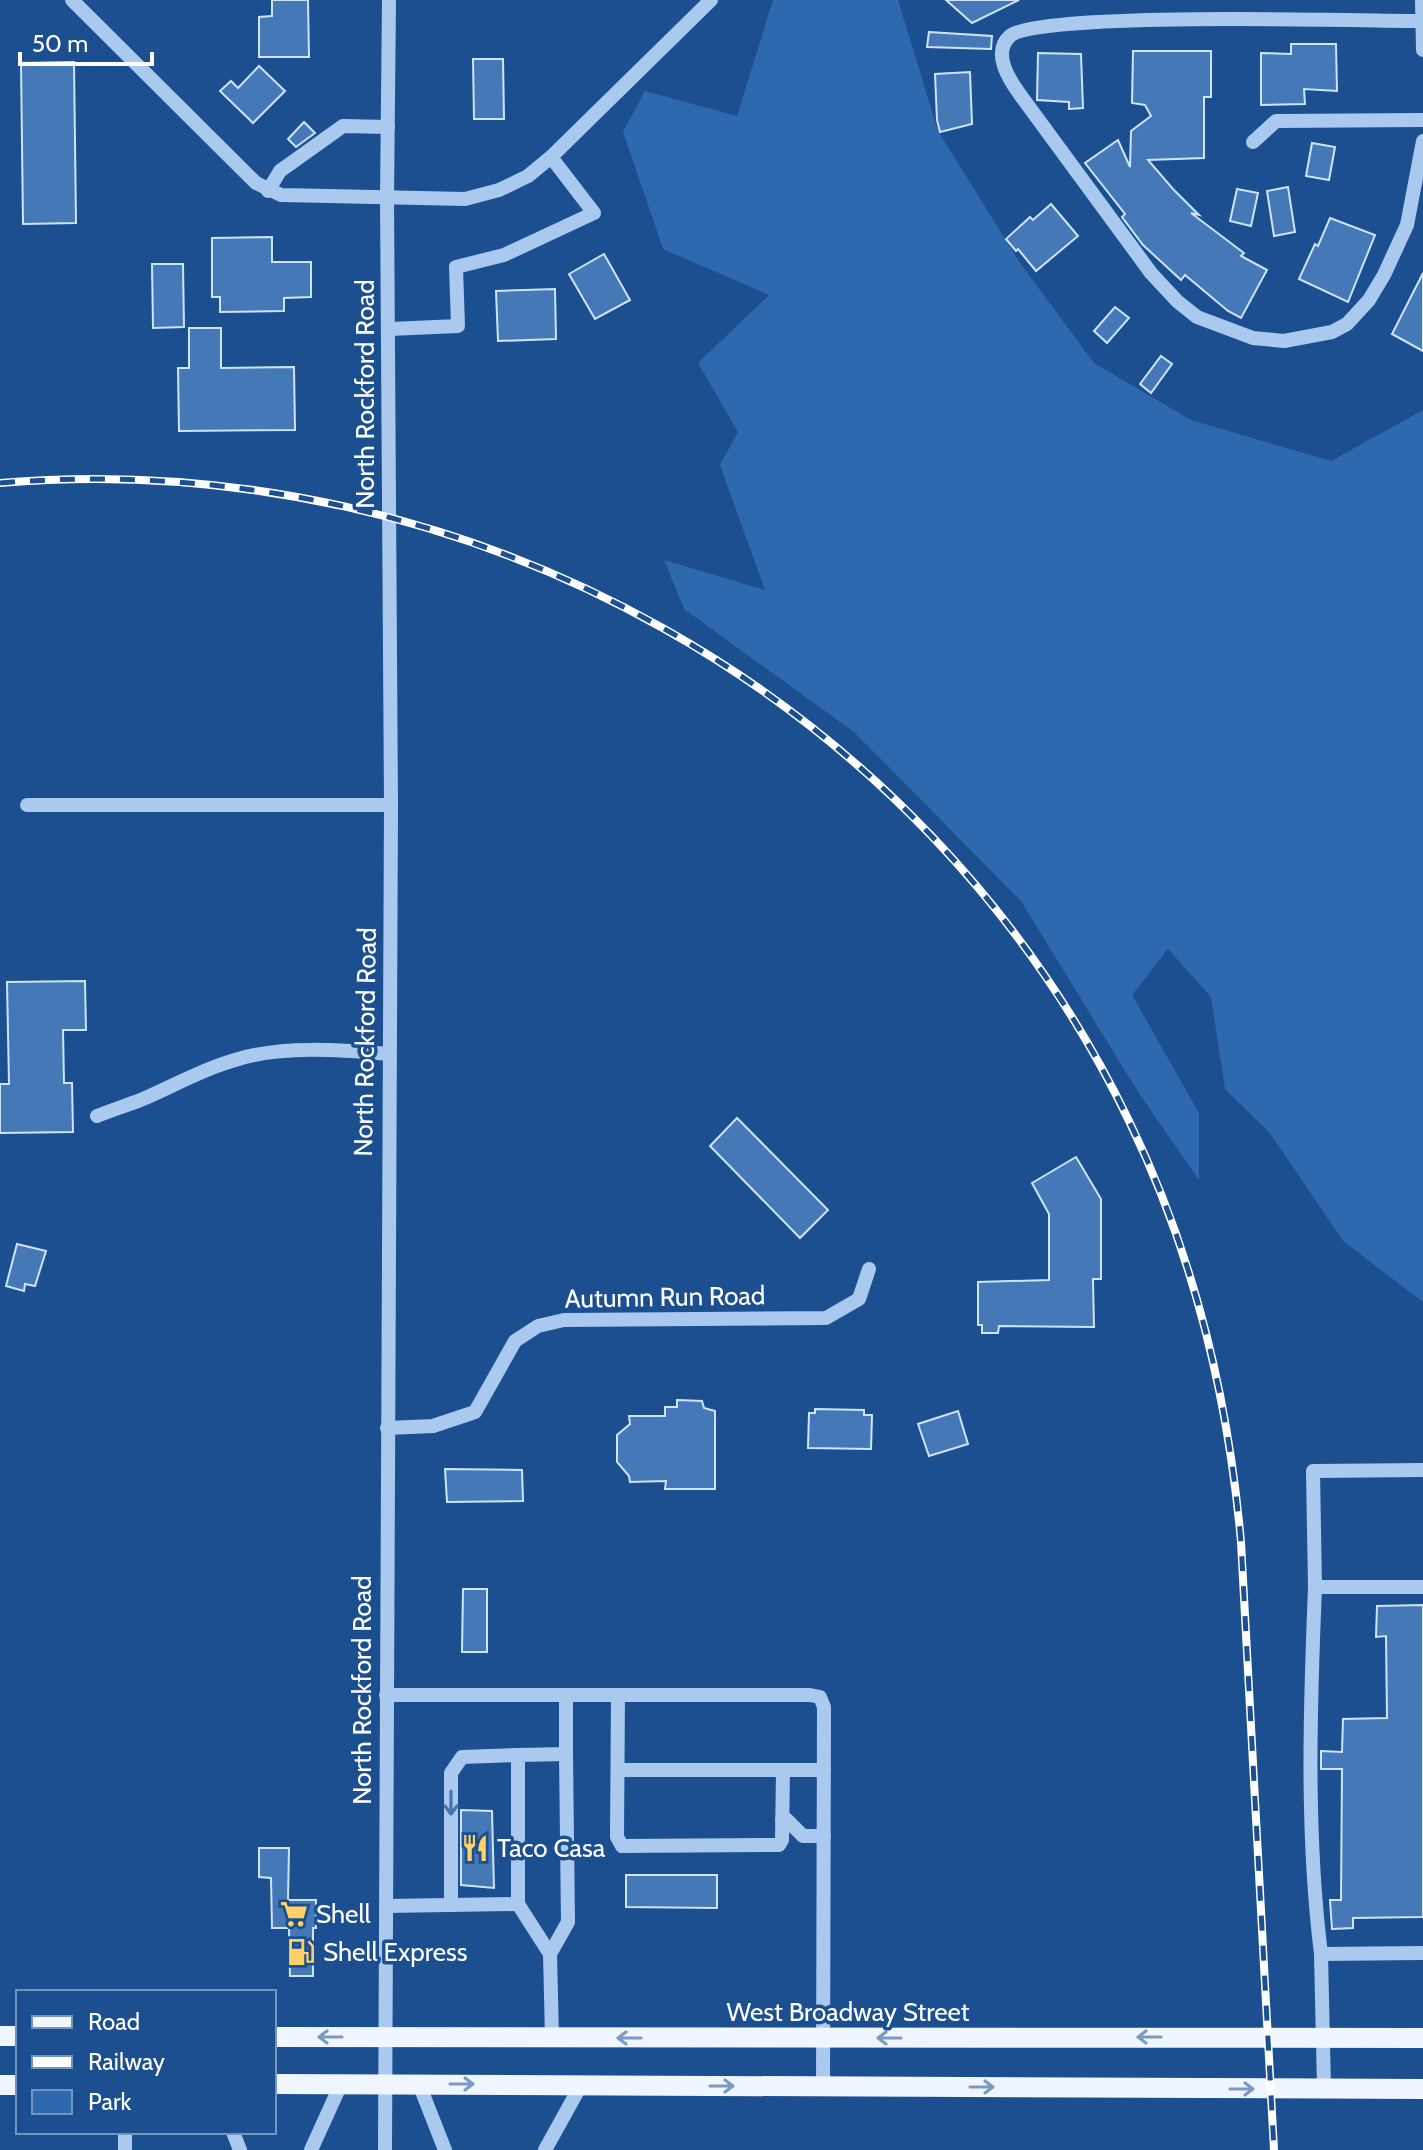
<svg xmlns="http://www.w3.org/2000/svg" width="1423" height="2150" viewBox="0 0 1423 2150" font-family="Cabin,sans-serif">
<style>
.green{fill:#2e69ad}
.building{fill:#4478b7;stroke:#cfe3fa;stroke-width:2}
.lines{fill:none;stroke-linecap:round;stroke-linejoin:round}
.minor{stroke:#a9c9ee;stroke-width:14}
.major{stroke:#f0f6ff;stroke-width:20}
.rail-casing{stroke:#fff;stroke-width:8}
.rail{stroke:#1b4f8f;stroke-width:5;stroke-dasharray:15;stroke-linecap:butt}
.oneway{stroke:#4674ac}
.oneway2{stroke:#7b9ac1}
.labels{text-anchor:middle;dominant-baseline:central;stroke-width:7;stroke-linejoin:round;paint-order:stroke}
.street-label{font-size:26px;fill:#fff;stroke:#1b4f8f}
.poi-label{font-size:26px;fill:#fff;stroke:#1b4f8f;text-anchor:start}
</style>
<rect width="100%" height="100%" fill="#1b4f8f"/>
<!-- green -->
<polygon class="green" points="773,0 898,0 938,131 1020,263 1094,363 1191,420 1331,461 1423,410 1423,1302 1343,1241 1270,1133 1225,1089 1211,997 1168,949 1132,995 1199,1113 1199,1180 1138,1092 1021,901 854,732 684,609 664,560 765,590 720,465 738,432 698,363 769,295 663,249 623,132 645,91 737,116"/>
<!-- building -->
<g class="building">
<polygon points="272,0 308,0 309,57 259,57 259,17 272,16"/>
<polygon points="946,0 1019,0 972,23"/>
<polygon points="929,32 992,36 991,49 927,47"/>
<polygon points="1291,44 1336,44 1337,91 1304,89 1305,104 1261,105 1261,53 1291,54"/>
<polygon points="1133,51 1211,51 1211,97 1204,97 1204,158 1148,160 1173,189 1199,215 1191,213 1244,253 1241,256 1267,270 1241,318 1228,311 1185,275 1181,280 1143,245 1122,217 1125,214 1085,163 1118,140 1130,167 1131,131 1151,116 1145,105 1132,103"/>
<polygon points="1038,53 1081,54 1083,108 1069,109 1069,102 1037,100"/>
<polygon points="473,59 503,59 504,119 474,119"/>
<polygon points="74,62 76,223 23,224 21,63"/>
<polygon points="259,66 285,91 253,123 220,91 231,81 238,88"/>
<polygon points="970,72 972,124 940,132 937,120 935,74"/>
<polygon points="304,122 315,133 296,147 288,139"/>
<polygon points="1312,143 1335,147 1329,180 1306,176"/>
<polygon points="1288,187 1295,232 1274,236 1267,191"/>
<polygon points="1237,189 1258,193 1251,226 1230,221"/>
<polygon points="1051,204 1078,236 1036,271 1018,249 1016,251 1006,239 1030,217 1033,220"/>
<polygon points="1330,218 1375,235 1348,302 1299,279 1315,244 1318,246"/>
<polygon points="272,237 272,262 311,262 311,297 284,298 284,311 220,312 220,297 212,297 212,238"/>
<polygon points="604,254 630,300 595,319 569,274"/>
<polygon points="152,264 183,264 184,327 153,328"/>
<polygon points="1423,273 1423,351 1392,334"/>
<polygon points="555,289 556,339 498,341 496,291"/>
<polygon points="1115,307 1129,318 1107,343 1094,331"/>
<polygon points="189,328 221,328 221,368 294,367 295,430 179,431 178,368 189,368"/>
<polygon points="1161,356 1172,364 1151,393 1140,384"/>
<polygon points="85,981 86,1030 63,1030 64,1083 72,1083 73,1132 0,1133 0,1084 9,1084 7,982"/>
<polygon points="737,1118 828,1210 800,1238 710,1146"/>
<polygon points="1076,1157 1101,1199 1101,1279 1093,1279 1094,1327 999,1326 998,1333 982,1333 982,1325 978,1325 978,1282 1049,1280 1049,1214 1032,1183"/>
<polygon points="17,1244 46,1251 35,1286 25,1284 24,1291 6,1286"/>
<polygon points="677,1400 702,1401 704,1408 715,1411 715,1489 665,1489 666,1481 630,1482 629,1476 617,1462 617,1435 630,1424 629,1416 665,1416 665,1407 677,1407"/>
<polygon points="815,1409 864,1410 864,1415 872,1415 871,1449 808,1448 809,1413 815,1413"/>
<polygon points="958,1411 968,1444 929,1456 918,1424"/>
<polygon points="445,1469 522,1470 523,1501 447,1502"/>
<polygon points="463,1589 487,1589 487,1652 462,1652"/>
<polygon points="1423,1605 1423,1917 1353,1918 1353,1928 1332,1929 1330,1900 1341,1900 1342,1769 1321,1769 1321,1751 1342,1752 1343,1719 1387,1718 1386,1636 1376,1637 1377,1606"/>
<polygon points="461,1810 492,1811 494,1888 461,1885"/>
<polygon points="259,1848 289,1848 288,1900 316,1900 316,1928 313,1928 313,1976 290,1976 289,1928 272,1928 271,1878 259,1877"/>
<polygon points="626,1875 717,1875 717,1908 626,1907"/>
</g>
<g class="lines">
<!-- minor -->
<g class="minor">
<polyline points="72,0 256,183 281,195 465,199 499,190 528,176 551,157 711,0"/>
<polyline points="1422,0 1423,50"/>
<path d="M 1423,21 C 1365,21 1037,11 1010,36 C 991,53 1010,81 1021,96 L 1151,273 L 1177,301 L 1197,317 L 1253,338 L 1284,341 L 1332,332 L 1347,324 L 1369,300 L 1384,275 L 1407,225 L 1423,141"/>
<polyline points="1253,142 1276,121 1423,120"/>
<polyline points="268,191 280,171 343,126 388,127"/>
<polyline points="390,329 458,326 456,267 504,255 594,213 551,157"/>
<polyline points="27,805 391,805"/>
<path d="M 97,1116 C 112,1110 128,1105 143,1099 C 174,1086 202,1069 235,1060 C 281,1045 341,1050 389,1054"/>
<polyline points="387,1428 433,1426 475,1412 515,1341 538,1326 564,1320 826,1318 859,1299 869,1269"/>
<polyline points="1423,1470 1313,1471 1315,1587 1423,1587"/>
<path d="M 1315,1587 C 1310,1709 1306,1833 1321,1954"/>
<polyline points="386,1695 810,1695 820,1697 824,1707 823,2086"/>
<polyline points="618,1695 617,1837 622,1846 779,1845 782,1840 783,1770"/>
<polyline points="618,1770 824,1770"/>
<polyline points="782,1819 786,1819 803,1836 824,1836"/>
<polyline points="518,1904 550,1954"/>
<polyline points="451,1905 451,1773 462,1757 518,1755"/>
<polyline points="386,1906 518,1904 518,1755 566,1754 566,1695"/>
<polyline points="552,2037 550,1954 568,1922 566,1754"/>
<polyline points="419,2084 445,2150"/>
<polyline points="1324,2088 1321,1954 1423,1953"/>
<polyline points="125,2132 125,2150"/>
<polyline points="233,2132 240,2150"/>
<polyline points="311,2150 341,2084"/>
<polyline points="385,2150 391,805 387,198 389,0"/>
<polyline points="545,2150 581,2085"/>
</g>
<!-- major -->
<g class="major">
<polyline points="0,2036 18,2036"/>
<polyline points="274,2037 1423,2038"/>
<polyline points="274,2084 1423,2089"/>
<polyline points="0,2085 18,2085"/>
</g>
<!-- rail casing -->
<g class="rail-casing">
<path id="rail" d="M 0,483 C 466,444 925,696 1129,1121 C 1193,1253 1228,1395 1241,1542 L 1274,2150"/>
</g>
<!-- rail -->
<use href="#rail" class="rail"/>
</g>
<!-- one-way arrows -->
<defs><path id="oneway-shaft" d="M-6 0H5M1.5-3L5.5 0L1.5 3" fill="none" stroke-width="1.6" stroke-linecap="round" stroke-linejoin="round" transform="scale(2)"/></defs>
<use class="oneway" href="#oneway-shaft" transform="translate(451 1803) rotate(90)"/>
<g class="oneway2">
<use href="#oneway-shaft" transform="translate(330 2037) rotate(-180)"/>
<use href="#oneway-shaft" transform="translate(1149 2037) rotate(180)"/>
<use href="#oneway-shaft" transform="translate(629 2038) rotate(-180)"/>
<use href="#oneway-shaft" transform="translate(889 2038) rotate(180)"/>
<use href="#oneway-shaft" transform="translate(462 2084)"/>
<use href="#oneway-shaft" transform="translate(722 2086)"/>
<use href="#oneway-shaft" transform="translate(982 2087)"/>
<use href="#oneway-shaft" transform="translate(1242 2089)"/>
</g>
<!-- icons -->
<defs>
<g id="restaurant-bare" transform="scale(2.16)"><path d="M-5-6h1v4h1v-4h1v4h1v-4h1v5L-1.5 .5V6h-2V.5L-5-1ZM5-6V6H3V1.5H1.5Q1.5-4 5-6Z" fill="#ffd166" stroke="#1b4f8f" stroke-width="2.5" paint-order="stroke"/></g>
<g id="supermarket-bare" transform="scale(2.16)"><path d="M-6-5.5h2.5l.6 2H6L4.5 2H-2.5L-4.4-4H-6ZM-1.5 3.2a1.3 1.3 0 1 0 .1 0ZM3 3.2a1.3 1.3 0 1 0 .1 0Z" fill="#ffd166" stroke="#1b4f8f" stroke-width="2.5" paint-order="stroke"/></g>
<g id="fuel-bare" transform="scale(2.16)"><path d="M-5.5-6h7V0h2V4h1.3V-2.5L3-4.5l.8-.8L6-3V5H2.5V1h-1V6h-7ZM-4.2-4.7v3.2H.2V-4.7Z" fill="#ffd166" stroke="#1b4f8f" stroke-width="2.5" paint-order="stroke"/></g>
</defs>
<g fill-rule="evenodd">
<use href="#restaurant-bare" x="475" y="1848"/>
<use href="#supermarket-bare" x="294" y="1914"/>
<use href="#fuel-bare" x="301" y="1952"/>
</g>
<g class="labels">
<!-- street labels -->
<g class="street-label">
<text transform="translate(365 394) rotate(-90)">North Rockford Road</text>
<text transform="translate(365 1042) rotate(-89)">North Rockford Road</text>
<text transform="translate(665 1297) rotate(-1)">Autumn Run Road</text>
<text transform="translate(362 1690) rotate(-90)">North Rockford Road</text>
<text x="848" y="2012">West Broadway Street</text>
</g>
<!-- poi labels -->
<g class="poi-label">
<text x="497" y="1848">Taco Casa</text>
<text x="316" y="1914">Shell</text>
<text x="323" y="1952">Shell Express</text>
</g>
</g>
<!-- legend -->
<rect x="16" y="1990" width="260" height="144" fill="#1b4f8f" stroke="#7695bc" stroke-width="2"/>
<rect x="32" y="2016" width="40" height="12" fill="#f0f6ff" stroke="#7695bc" stroke-width="2"/>
<text x="88" y="2030" font-size="24" fill="#ffffff">Road</text>
<rect x="32" y="2056" width="40" height="12" fill="#ffffff" stroke="#7695bc" stroke-width="2"/>
<text x="88" y="2070" font-size="24" fill="#ffffff">Railway</text>
<rect x="32" y="2090" width="40" height="24" fill="#2e69ad" stroke="#7695bc" stroke-width="2"/>
<text x="88" y="2110" font-size="24" fill="#ffffff">Park</text>
<!-- scale -->
<path d="M20 52v12h132v-12" fill="none" stroke="#ffffff" stroke-width="4"/>
<text x="32" y="52" font-size="24" fill="#ffffff" stroke="#1b4f8f" stroke-width="6" paint-order="stroke">50 m</text>
</svg>
